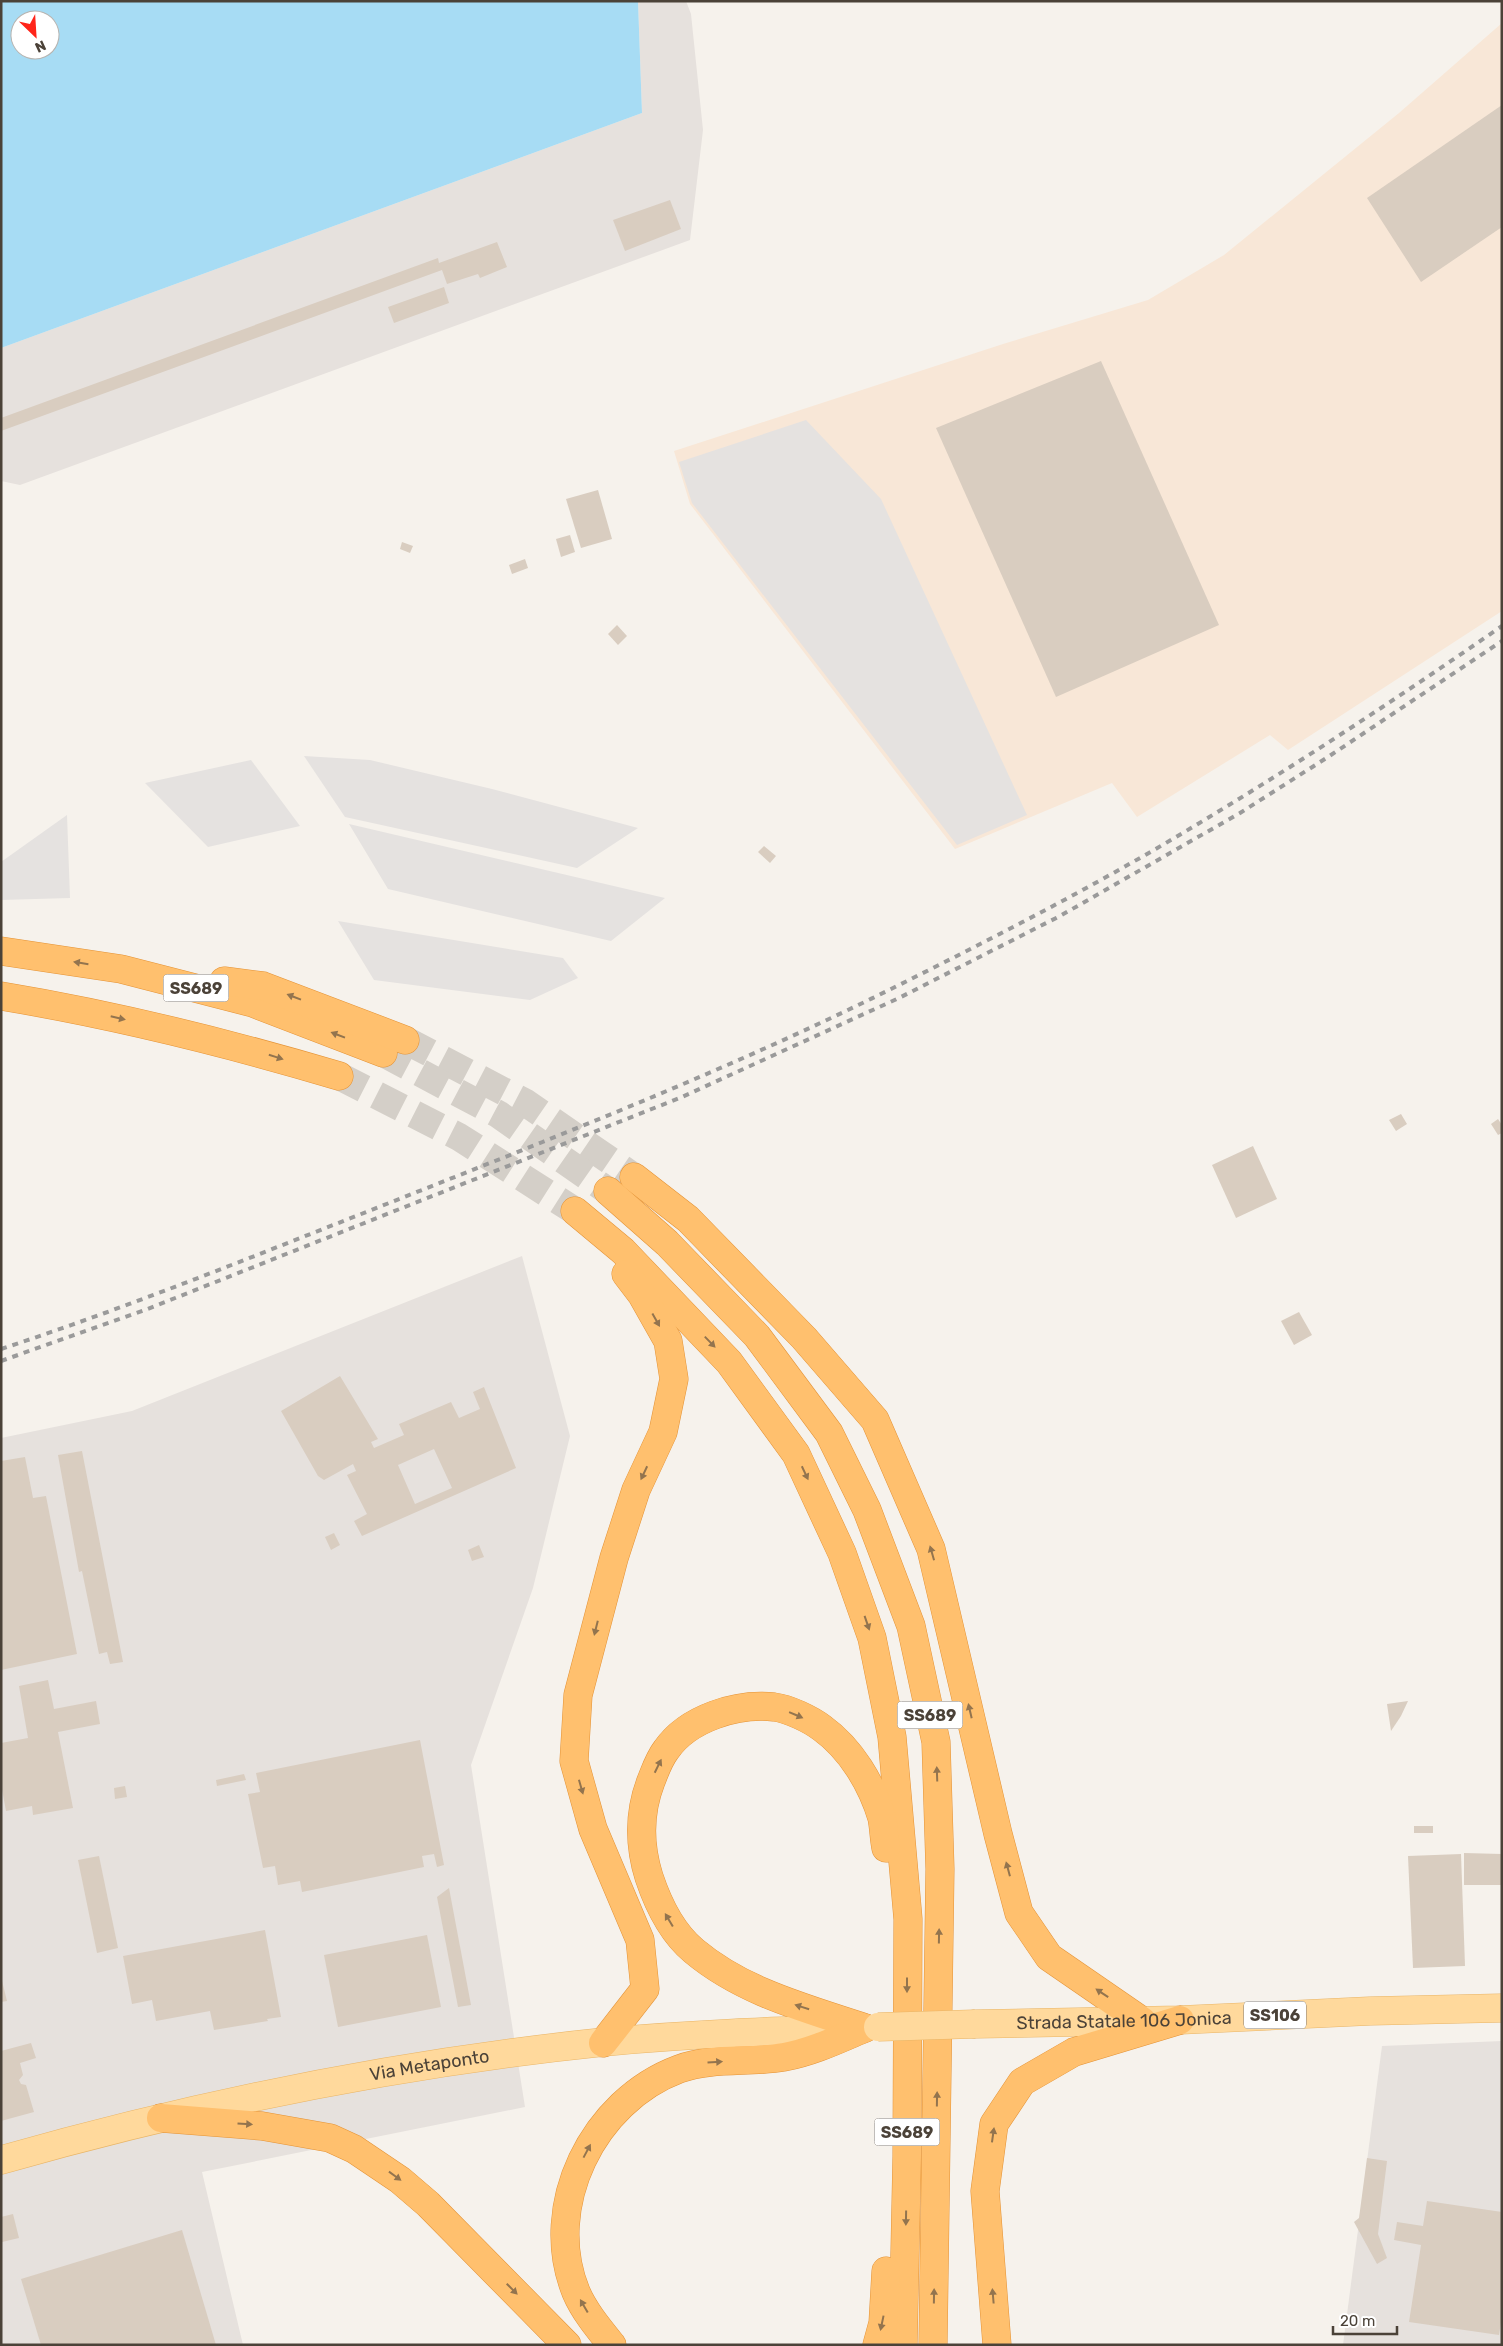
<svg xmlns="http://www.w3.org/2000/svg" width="1503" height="2346" viewBox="0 0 1503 2346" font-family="Rubik,sans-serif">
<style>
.commercial{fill:#f8e7d7}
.industrial{fill:#e6e1dd}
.parking{fill:#e5e2e0}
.water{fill:#a7dcf4;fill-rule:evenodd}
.building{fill:#d9cdc0;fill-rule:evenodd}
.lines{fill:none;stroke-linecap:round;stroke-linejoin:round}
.highway-tunnel{stroke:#d4cfc8;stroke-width:28;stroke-dasharray:28 14;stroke-linecap:butt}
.major-casing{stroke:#e9b567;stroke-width:29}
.highway-casing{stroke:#e49337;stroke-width:29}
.major{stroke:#ffd99c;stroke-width:28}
.highway{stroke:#ffc06e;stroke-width:28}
.rail{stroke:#9a9a9a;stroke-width:4;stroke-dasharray:6 6;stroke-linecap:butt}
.major-bridge-casing{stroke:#e9b567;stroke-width:29;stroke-linecap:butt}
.major-bridge{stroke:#ffd99c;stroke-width:28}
.oneway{fill:#93744e}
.labels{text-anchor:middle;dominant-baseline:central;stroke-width:4;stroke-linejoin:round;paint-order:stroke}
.shield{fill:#fff;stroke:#817b74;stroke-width:1}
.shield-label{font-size:16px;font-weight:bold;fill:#4b4238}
.street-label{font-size:18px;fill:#4b4238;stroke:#fff}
</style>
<rect width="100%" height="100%" fill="#f6f2ec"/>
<!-- commercial -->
<polygon class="commercial" points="1502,23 1502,611 1288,750 1270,735 1137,817 1112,783 955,849 690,504 674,451 1003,344 1148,300 1224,255 1399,113"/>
<!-- industrial -->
<g class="industrial">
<polygon points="638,1 686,1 691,14 703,130 690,240 20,485 1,481 1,348 642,113"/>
<polygon points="522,1256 570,1436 533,1588 471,1765 525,2107 202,2172 243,2345 1,2345 1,1438 132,1411"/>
<polygon points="1502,2041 1502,2345 1343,2345 1382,2046"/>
</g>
<!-- parking -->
<g class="parking">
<polygon points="806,420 881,499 1027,815 957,845 692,503 679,462"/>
<polygon points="304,756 370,760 492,789 638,828 577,868 345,817"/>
<polygon points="251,760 300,826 208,847 145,783"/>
<polygon points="67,815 70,898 1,900 1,862"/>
<polygon points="349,824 665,898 611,941 388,889"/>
<polygon points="338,921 563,958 578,978 530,1000 374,980"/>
</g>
<!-- water -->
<path class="water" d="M 1,1 L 638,1 L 642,113 L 1,348 ZM 20,20 L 50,20 L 50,50 L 20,50 Z"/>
<!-- building -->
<g class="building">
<polygon points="1502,105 1502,227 1421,282 1367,198"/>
<polygon points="670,200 681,229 625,251 613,220"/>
<polygon points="497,242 507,267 480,278 478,274 447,284 442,270 1,431 1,418 438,258 439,263"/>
<polygon points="444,287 449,303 394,323 388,307"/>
<polygon points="1101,361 1219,625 1056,697 936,428"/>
<polygon points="598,490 612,539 581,548 566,499"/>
<polygon points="570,535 575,552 561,557 556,539"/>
<polygon points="402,542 413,546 410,553 400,549"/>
<polygon points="525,559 528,568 512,574 509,565"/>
<polygon points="617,625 627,636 618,645 608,634"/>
<polygon points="764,846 776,856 770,863 758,852"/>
<polygon points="1401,1114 1407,1124 1396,1131 1389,1120"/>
<polygon points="1498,1119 1502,1125 1502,1133 1498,1135 1491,1124"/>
<polygon points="1253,1146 1277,1199 1236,1218 1212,1165"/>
<polygon points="1299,1312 1312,1335 1294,1345 1281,1321"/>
<path d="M 340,1376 L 378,1439 L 371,1442 L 374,1448 L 404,1435 L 399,1424 L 451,1402 L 459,1418 L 480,1409 L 473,1392 L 484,1387 L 516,1468 L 362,1536 L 354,1521 L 367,1514 L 347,1475 L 356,1471 L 353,1464 L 324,1480 L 318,1476 L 281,1411 ZM 434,1449 L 452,1488 L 415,1504 L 398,1465 Z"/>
<polygon points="82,1451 123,1662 110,1664 107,1652 99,1654 82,1571 79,1572 58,1455"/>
<polygon points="25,1457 33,1498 46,1496 77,1654 1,1670 1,1461"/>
<polygon points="334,1533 340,1545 331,1550 325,1537"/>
<polygon points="479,1545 484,1557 472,1561 468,1550"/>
<polygon points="48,1680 54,1709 96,1701 100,1724 58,1732 73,1808 33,1815 32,1806 6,1811 1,1784 1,1743 28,1738 19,1686"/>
<polygon points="1408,1701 1401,1716 1391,1731 1387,1704"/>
<polygon points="420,1740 444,1865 437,1867 434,1854 422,1856 424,1867 302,1892 300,1881 278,1885 275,1866 263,1868 248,1794 260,1792 256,1773"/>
<polygon points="244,1774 246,1780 217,1786 216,1780"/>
<polygon points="125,1786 127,1797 115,1799 114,1788"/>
<rect x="1414" y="1826" width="19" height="7"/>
<polygon points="1464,1853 1502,1854 1502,1885 1464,1885"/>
<polygon points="1461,1854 1465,1966 1413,1968 1408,1856"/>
<polygon points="99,1856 118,1948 97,1953 78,1860"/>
<polygon points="449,1888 471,2005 458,2007 437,1897"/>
<polygon points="265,1930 281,2017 267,2019 268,2021 214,2030 210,2011 156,2021 152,2000 132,2004 123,1956"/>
<polygon points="427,1935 441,2007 338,2027 324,1955"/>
<polygon points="1,1977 7,2001 1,2002"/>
<polygon points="31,2043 36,2058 20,2063 23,2075 19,2080 21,2084 26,2085 34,2112 1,2121 1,2051"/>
<polygon points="1367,2158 1387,2161 1378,2234 1387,2258 1377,2264 1354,2222 1359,2218"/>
<polygon points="1427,2201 1502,2212 1502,2316 1499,2335 1409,2322 1421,2245 1394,2240 1397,2222 1423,2226"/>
<polygon points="13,2214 19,2238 2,2242 1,2217"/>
<polygon points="182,2230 216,2345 41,2345 21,2279"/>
</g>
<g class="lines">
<!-- highway-tunnel -->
<g class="highway-tunnel">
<polyline points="405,1040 526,1103 634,1177"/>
<polyline points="383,1053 498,1114 608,1191"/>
<polyline points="339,1076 459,1137 575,1211"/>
</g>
<!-- major casing -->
<g class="major-casing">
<g id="major">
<path id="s1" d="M 975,2024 L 1180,2020 L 1370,2011 L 1502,2008"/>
<path id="s2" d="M 1,2160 C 198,2104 400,2063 604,2042 C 690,2034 776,2031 862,2028"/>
</g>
</g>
<!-- highway casing -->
<g class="highway-casing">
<g id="highway">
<polyline points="1,951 121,969 253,1003 383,1053"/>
<polyline points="224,981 263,986 405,1040"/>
<path d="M 1,996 C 116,1015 228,1043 339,1076"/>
<polyline points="634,1177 688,1219 804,1338 875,1420 931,1549 998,1834 1019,1913 1049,1957 1142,2021"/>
<polyline points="608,1191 667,1243 757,1336 829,1433 867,1510 911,1626 936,1742 940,1869 933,2345"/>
<polyline points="575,1211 623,1251 729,1362 796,1454 842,1553 872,1638 892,1737 908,1919 907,2156 903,2345"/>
<path d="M 865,2028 C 805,2008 743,1992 694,1951 C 671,1932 658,1904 649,1877 C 639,1845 639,1812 651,1781 C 655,1771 659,1759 666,1750 C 688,1718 737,1703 774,1707 C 789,1709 810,1719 822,1728 C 851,1749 872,1784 882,1818 C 884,1828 884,1839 886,1848"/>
<polyline points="603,2043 645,1989 640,1940 593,1829 574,1761 578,1695 614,1558 636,1490 663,1432 674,1379 668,1341 642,1295 626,1274"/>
<polyline points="161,2118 262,2126 330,2138 354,2149 400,2180 428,2204 567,2345"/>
<path d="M 612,2345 C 599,2329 584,2311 576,2292 C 541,2206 593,2101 679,2069 C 712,2057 749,2063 784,2057 C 812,2052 839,2039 865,2028"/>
<polyline points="877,2345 883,2323 886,2271"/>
<polyline points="997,2345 985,2191 994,2124 1022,2082 1074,2052 1180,2020"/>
</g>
</g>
<!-- major -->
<use href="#major" class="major"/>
<!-- highway -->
<use href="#highway" class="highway"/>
<!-- rail -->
<g class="rail">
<path d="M 1,1349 C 129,1307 254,1256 379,1207 C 558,1136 739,1066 911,979 C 1011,929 1111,877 1206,819 C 1307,758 1405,693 1502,626"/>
<polyline points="1,1361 145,1310 682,1097 899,998 1060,916 1240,813 1328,757 1502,641"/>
</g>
<!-- major-bridge casing -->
<g class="major-bridge-casing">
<polyline id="major-bridge" points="878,2027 975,2024"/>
</g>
<!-- major-bridge -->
<use href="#major-bridge" class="major-bridge"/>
</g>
<!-- one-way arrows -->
<defs><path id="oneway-solid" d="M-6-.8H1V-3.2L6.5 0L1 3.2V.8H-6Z" transform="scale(1.25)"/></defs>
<g class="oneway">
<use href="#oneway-solid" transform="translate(81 963) rotate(-171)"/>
<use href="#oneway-solid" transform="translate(294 997) rotate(-159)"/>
<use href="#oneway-solid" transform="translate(118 1018) rotate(13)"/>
<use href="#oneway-solid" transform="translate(338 1035) rotate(-159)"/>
<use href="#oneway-solid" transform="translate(276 1057) rotate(17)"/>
<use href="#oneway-solid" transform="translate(656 1320) rotate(61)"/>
<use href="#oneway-solid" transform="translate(710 1342) rotate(46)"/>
<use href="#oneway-solid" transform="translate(644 1473) rotate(115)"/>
<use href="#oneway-solid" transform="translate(805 1473) rotate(65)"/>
<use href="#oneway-solid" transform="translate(932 1553) rotate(-106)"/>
<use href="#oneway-solid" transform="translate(867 1623) rotate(71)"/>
<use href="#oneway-solid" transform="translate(596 1628) rotate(104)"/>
<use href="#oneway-solid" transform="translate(970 1711) rotate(-103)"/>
<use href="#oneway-solid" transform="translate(796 1715) rotate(23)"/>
<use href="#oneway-solid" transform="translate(658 1766) rotate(-64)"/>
<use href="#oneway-solid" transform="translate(937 1774) rotate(-92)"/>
<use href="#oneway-solid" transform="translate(581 1787) rotate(74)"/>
<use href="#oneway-solid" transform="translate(1008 1869) rotate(-105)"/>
<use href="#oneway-solid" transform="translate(669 1920) rotate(-121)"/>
<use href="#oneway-solid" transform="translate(939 1936) rotate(-89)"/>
<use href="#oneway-solid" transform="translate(907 1985) rotate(90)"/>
<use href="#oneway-solid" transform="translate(1102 1993) rotate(-146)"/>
<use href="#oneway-solid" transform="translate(802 2007) rotate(-162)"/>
<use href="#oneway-solid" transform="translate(715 2062) rotate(-4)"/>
<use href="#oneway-solid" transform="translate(937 2099) rotate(-89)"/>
<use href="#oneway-solid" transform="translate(245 2124) rotate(4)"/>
<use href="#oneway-solid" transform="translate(993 2135) rotate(-82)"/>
<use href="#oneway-solid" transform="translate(587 2151) rotate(-62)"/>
<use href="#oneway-solid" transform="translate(395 2176) rotate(36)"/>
<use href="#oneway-solid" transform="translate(906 2218) rotate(91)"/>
<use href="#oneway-solid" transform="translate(512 2289) rotate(45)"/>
<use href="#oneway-solid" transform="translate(934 2296) rotate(-89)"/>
<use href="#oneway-solid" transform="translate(993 2296) rotate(-95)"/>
<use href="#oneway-solid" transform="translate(584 2306) rotate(-120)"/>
<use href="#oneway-solid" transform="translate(882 2323) rotate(102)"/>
</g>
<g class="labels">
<!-- shield labels -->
<g class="shield">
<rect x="163.5" y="974.5" width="65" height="27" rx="4"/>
<rect x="897.5" y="1701.5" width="65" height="27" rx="4"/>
<rect x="1244" y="2001.5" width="62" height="27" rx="4"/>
<rect x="874.5" y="2118.5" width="65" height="27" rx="4"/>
</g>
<g class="shield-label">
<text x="196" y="988">SS689</text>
<text x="930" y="1715">SS689</text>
<text x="1275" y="2015">SS106</text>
<text x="907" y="2132">SS689</text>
</g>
<!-- street labels -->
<g class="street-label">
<text stroke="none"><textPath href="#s1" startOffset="149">Strada Statale 106 Jonica</textPath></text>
<text stroke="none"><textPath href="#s2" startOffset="439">Via Metaponto</textPath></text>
</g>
</g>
<!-- border -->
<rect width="1503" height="2346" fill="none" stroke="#4b4238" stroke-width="5"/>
<!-- north arrow -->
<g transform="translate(35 35) rotate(155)"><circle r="24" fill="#ffffff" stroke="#b7b3af"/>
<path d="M0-4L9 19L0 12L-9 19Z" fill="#ff251a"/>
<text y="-8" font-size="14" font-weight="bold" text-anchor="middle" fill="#4b4238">N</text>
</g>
<!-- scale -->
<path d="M1333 2326v8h64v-8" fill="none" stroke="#4b4238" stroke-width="2.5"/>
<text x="1340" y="2326" font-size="15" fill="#4b4238" stroke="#ffffff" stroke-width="4" paint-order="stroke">20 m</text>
</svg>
